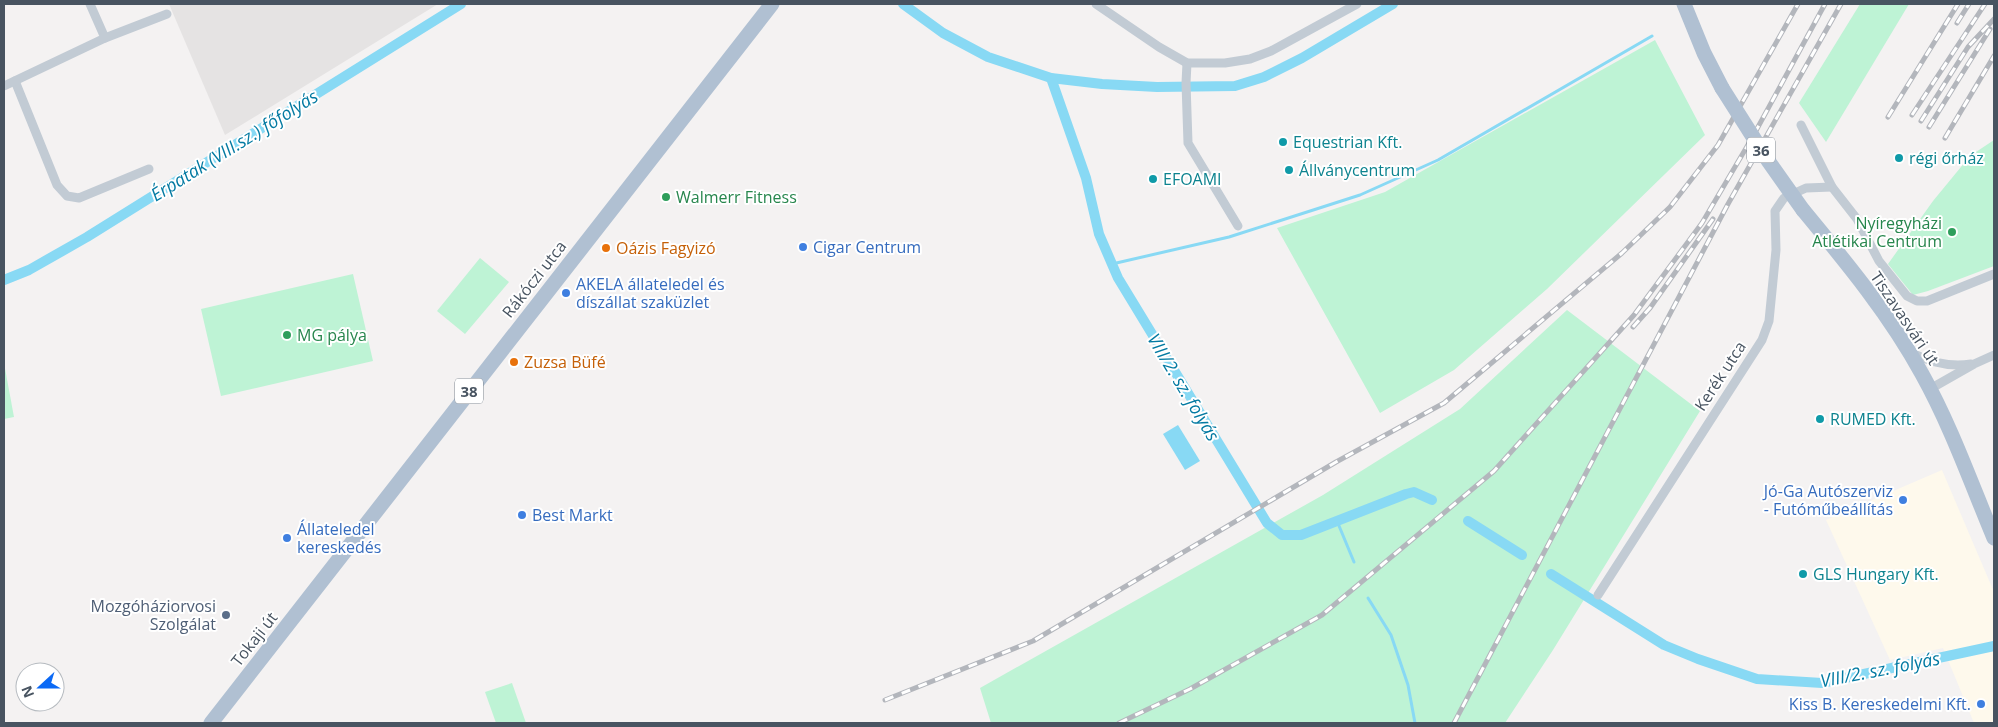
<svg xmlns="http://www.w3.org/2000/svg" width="1998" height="727" viewBox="0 0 1998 727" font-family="'Open Sans',sans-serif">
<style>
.commercial{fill:#fef9ec}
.education{fill:#e5e3e3}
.green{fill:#bef3d5}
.water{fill:#88d9f4}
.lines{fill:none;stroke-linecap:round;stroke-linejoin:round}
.stream{stroke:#88d9f4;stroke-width:3}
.canal{stroke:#88d9f4;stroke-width:10}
.minor{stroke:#c2cbd4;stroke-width:9}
.primary{stroke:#b0c0d2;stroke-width:15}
.rail-casing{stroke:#b3b6bc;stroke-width:5}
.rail{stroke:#fff;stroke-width:3;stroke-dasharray:9;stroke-linecap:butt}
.primary-bridge{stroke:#b0c0d2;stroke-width:15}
.culture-dot{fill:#0f9aa8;stroke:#fff;stroke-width:2}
.leisure-dot{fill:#2e9e5b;stroke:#fff;stroke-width:2}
.shop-dot{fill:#3f7fe0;stroke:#fff;stroke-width:2}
.food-dot{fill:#e8710a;stroke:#fff;stroke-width:2}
.service-dot{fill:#5c6f8a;stroke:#fff;stroke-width:2}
.labels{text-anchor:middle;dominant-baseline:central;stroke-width:4;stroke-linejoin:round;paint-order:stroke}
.shield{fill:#fff;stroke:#7f8790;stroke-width:1}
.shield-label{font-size:15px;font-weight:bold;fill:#485461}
.culture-label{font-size:16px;fill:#0d838f;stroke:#fff;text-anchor:start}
.leisure-label{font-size:16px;fill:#27864d;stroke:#fff;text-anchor:start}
.shop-label{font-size:16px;fill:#366cbe;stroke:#fff;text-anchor:start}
.food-label{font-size:16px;fill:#c56008;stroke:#fff;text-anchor:start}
.street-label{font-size:16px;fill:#485461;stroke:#fff}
.service-label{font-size:16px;fill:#4e5e75;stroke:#fff;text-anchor:end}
.water-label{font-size:18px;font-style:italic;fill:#037aa2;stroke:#fff}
</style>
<rect width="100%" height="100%" fill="#f4f2f2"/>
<!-- commercial -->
<polygon class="commercial" points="1942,470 1994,592 1994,723 1974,723 1943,648 1890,660 1826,520"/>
<!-- education -->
<polygon class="education" points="169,4 438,4 225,135"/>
<!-- green -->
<g class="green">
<polygon points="1860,4 1909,4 1826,142 1799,103"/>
<polygon points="1655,40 1705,135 1547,289 1454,370 1380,413 1277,228 1385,192"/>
<polygon points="1994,140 1994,266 1928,291 1913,295 1888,264 1933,201 1970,156"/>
<polygon points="480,258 509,282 465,334 437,311"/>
<polygon points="353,274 373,361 221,396 201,309"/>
<polygon points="1567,310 1700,411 1553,650 1505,723 991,723 980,688 1323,495 1460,409"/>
<polygon points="4,363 14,417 4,419"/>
<polygon points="512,683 526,723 496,723 485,692"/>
</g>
<!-- water -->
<polygon class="water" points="1178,425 1200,461 1185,470 1163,434"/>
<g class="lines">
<!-- stream -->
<g class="stream">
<polyline points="1112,264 1229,237 1360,195 1438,160 1652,36"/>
<polyline points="1337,521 1354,562"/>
<polyline points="1368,598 1391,635 1408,685 1415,723"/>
</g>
<!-- canal -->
<g class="canal">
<polyline points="903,4 943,33 988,57 1051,78 1102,84 1157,87 1235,86 1264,77 1302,58 1393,4"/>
<polyline points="1051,78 1086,178 1099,234 1118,278 1267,523 1282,535 1301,535 1406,494 1414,492 1432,500"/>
<polyline points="4,280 29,270 87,237 461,4"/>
<polyline points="1468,521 1522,555"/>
<polyline points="1551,574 1664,645 1698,659 1757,679 1822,683 1994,646"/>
</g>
<!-- minor -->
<g class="minor">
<polyline points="1096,4 1159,47 1187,63 1225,63 1250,59 1271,51 1357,4"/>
<polyline points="105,38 167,14"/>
<polyline points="1187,63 1186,83 1188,143 1238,226"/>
<polyline points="15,81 57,185 67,196 79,198 149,169"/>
<polyline points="4,86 105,38 90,4"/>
<polyline points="1801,125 1832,187 1857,219 1879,261 1907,296 1917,301 1927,301 1994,274"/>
<path d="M 1912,353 C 1931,363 1950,367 1971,364"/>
<polyline points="1930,389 1974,364 1994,355"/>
<polyline points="1598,595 1762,340 1769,321 1776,250 1775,211 1784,198 1806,188 1832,187"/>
</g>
<!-- primary -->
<g class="primary">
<polyline points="1684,4 1704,53 1722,88"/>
<path d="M 1803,210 C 1846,262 1890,315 1922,374 C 1951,426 1971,483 1994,538"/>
<polyline points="211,723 772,4"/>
</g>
<!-- rail casing -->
<g class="rail-casing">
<g id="rail">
<polyline points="1957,23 1969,4"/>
<polyline points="1912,115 1985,4"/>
<polyline points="1888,117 1958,4"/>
<polyline points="1921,121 1968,47 1994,19"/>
<polyline points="1929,127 1990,29"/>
<polyline points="1945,138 1994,56"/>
<polyline points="1633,327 1650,308 1713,219"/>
<polyline points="885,700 1033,641 1336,462 1444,403 1622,253 1670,207 1718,145 1798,4"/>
<polyline points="1119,723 1190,689 1322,615 1494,471 1634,315 1702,223 1752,138 1825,4"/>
<polyline points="1454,723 1728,204 1841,4"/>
</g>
</g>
<!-- rail -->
<use href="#rail" class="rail"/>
<!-- primary-bridge -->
<polyline class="primary-bridge" points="1722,88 1769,162 1803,210"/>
</g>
<!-- markers -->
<g class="culture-dot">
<circle cx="1283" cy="142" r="5"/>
<circle cx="1899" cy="158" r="5"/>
<circle cx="1289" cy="170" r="5"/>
<circle cx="1153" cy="179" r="5"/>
<circle cx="1820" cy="419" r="5"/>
<circle cx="1803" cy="574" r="5"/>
</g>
<g class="leisure-dot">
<circle cx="666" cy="197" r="5"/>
<circle cx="1952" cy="232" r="5"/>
<circle cx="287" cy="335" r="5"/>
</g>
<g class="shop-dot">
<circle cx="803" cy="247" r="5"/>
<circle cx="566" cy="293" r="5"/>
<circle cx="1903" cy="500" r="5"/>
<circle cx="522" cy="515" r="5"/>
<circle cx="287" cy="538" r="5"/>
<circle cx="1981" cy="704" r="5"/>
</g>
<g class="food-dot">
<circle cx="606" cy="248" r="5"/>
<circle cx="514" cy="362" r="5"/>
</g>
<circle class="service-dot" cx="226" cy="615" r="5"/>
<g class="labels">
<!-- shield labels -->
<g class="shield">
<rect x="1747" y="137.5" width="28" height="25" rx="4"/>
<rect x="455" y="378.5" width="28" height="25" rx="4"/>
</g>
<g class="shield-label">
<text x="1761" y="150">36</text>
<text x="469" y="391">38</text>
</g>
<!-- culture labels -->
<g class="culture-label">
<text x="1293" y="142">Equestrian Kft.</text>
<text x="1909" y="158">régi őrház</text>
<text x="1299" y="170">Állványcentrum</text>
<text x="1163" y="179">EFOAMI</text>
<text x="1830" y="419">RUMED Kft.</text>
<text x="1813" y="574">GLS Hungary Kft.</text>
</g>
<!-- leisure labels -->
<g class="leisure-label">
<text x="676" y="197">Walmerr Fitness</text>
<text x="1942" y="223" text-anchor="end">Nyíregyházi<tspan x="1942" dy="18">Atlétikai Centrum</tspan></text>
<text x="297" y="335">MG pálya</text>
</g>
<!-- shop labels -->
<g class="shop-label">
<text x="813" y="247">Cigar Centrum</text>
<text x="576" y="284">AKELA állateledel és<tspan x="576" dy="18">díszállat szaküzlet</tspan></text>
<text x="1893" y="491" text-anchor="end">Jó-Ga Autószerviz<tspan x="1893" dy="18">- Futóműbeállítás</tspan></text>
<text x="532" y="515">Best Markt</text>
<text x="297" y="529">Állateledel<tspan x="297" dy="18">kereskedés</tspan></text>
<text x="1971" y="704" text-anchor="end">Kiss B. Kereskedelmi Kft.</text>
</g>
<!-- food labels -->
<g class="food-label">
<text x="616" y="248">Oázis Fagyizó</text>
<text x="524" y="362">Zuzsa Büfé</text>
</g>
<!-- street labels -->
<g class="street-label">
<text transform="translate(534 279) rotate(-52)">Rákóczi utca</text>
<text transform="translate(1905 318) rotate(56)">Tiszavasvári út</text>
<text transform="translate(1720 376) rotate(-57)">Kerék utca</text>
<text transform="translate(254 639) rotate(-52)">Tokaji út</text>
</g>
<!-- service labels -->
<g class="service-label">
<text x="216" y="606">Mozgóháziorvosi<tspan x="216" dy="18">Szolgálat</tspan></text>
</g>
<!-- water labels -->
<g class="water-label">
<text transform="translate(234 145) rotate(-32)">Érpatak (VIII.sz.) főfolyás</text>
<text transform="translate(1184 387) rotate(59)">VIII/2. sz. folyás</text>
<text transform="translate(1880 669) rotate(-11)">VIII/2. sz. folyás</text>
</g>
</g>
<!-- border -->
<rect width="1998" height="727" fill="none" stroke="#485461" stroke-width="10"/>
<!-- north arrow -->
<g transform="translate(40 687) rotate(249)"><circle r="24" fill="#ffffff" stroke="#b6bbc0"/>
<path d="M0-4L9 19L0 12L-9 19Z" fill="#0b69f5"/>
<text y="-8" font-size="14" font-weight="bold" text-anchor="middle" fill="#485461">N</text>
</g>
</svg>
